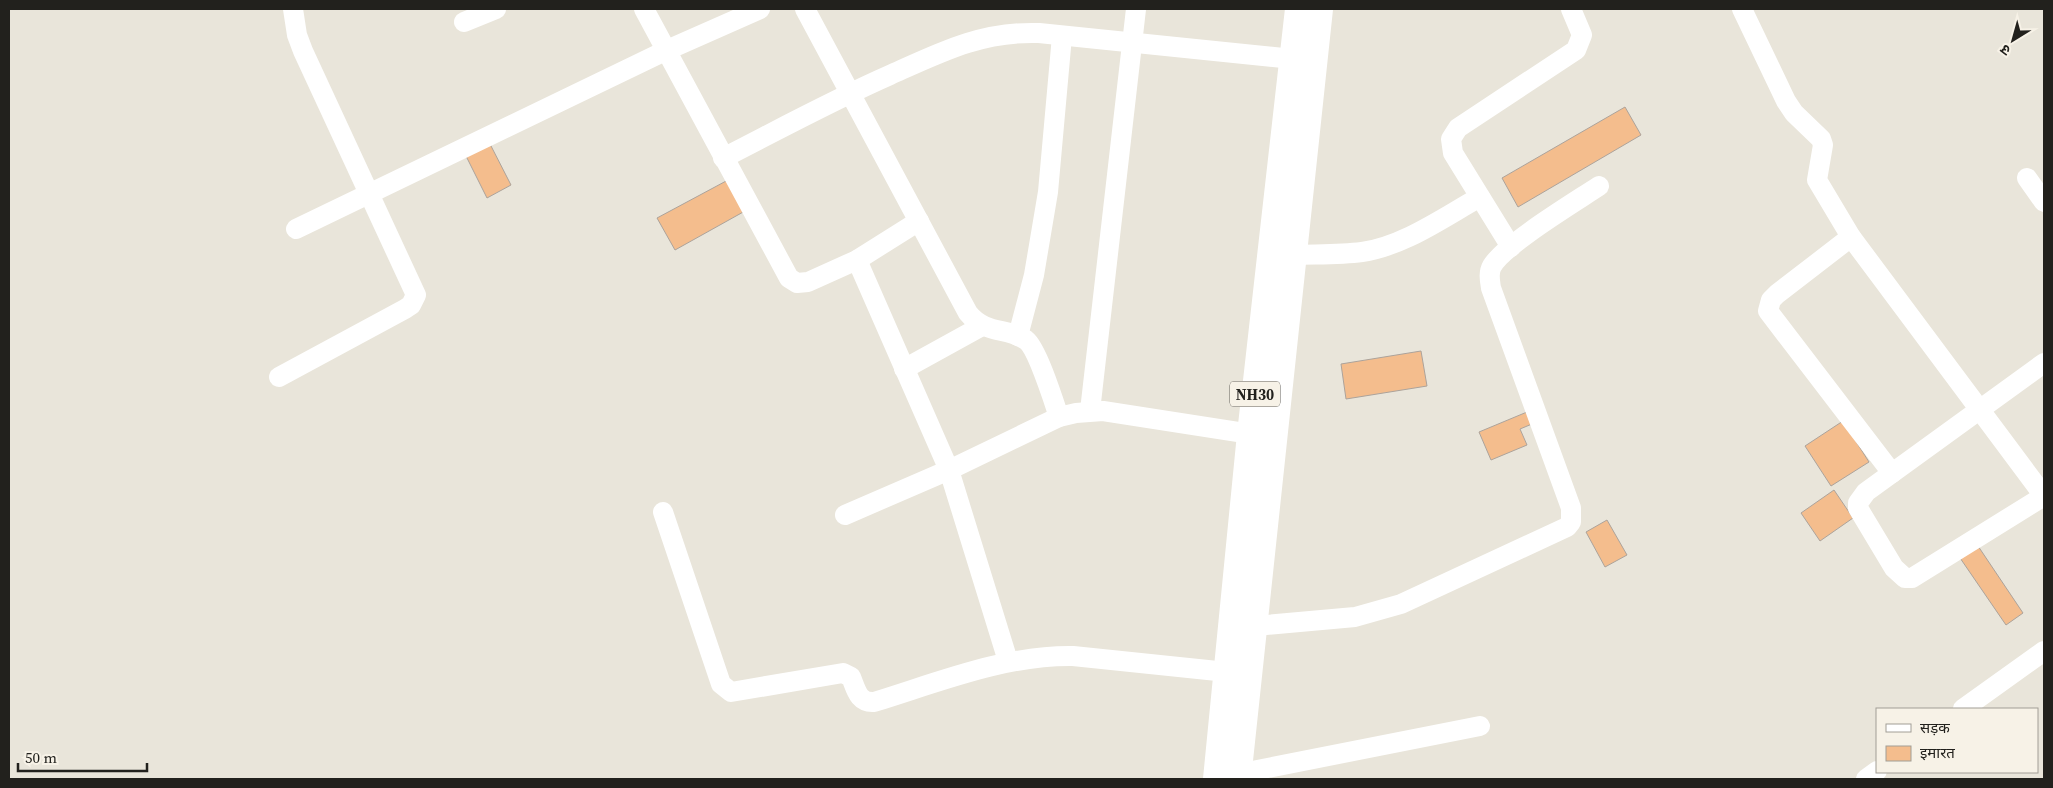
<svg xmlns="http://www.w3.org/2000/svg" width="2053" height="788" viewBox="0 0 2053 788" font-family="'Source Serif 4','Noto Sans Devanagari',serif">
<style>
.building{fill:#f4bd8d;stroke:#aca39b}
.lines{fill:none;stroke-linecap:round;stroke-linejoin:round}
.minor{stroke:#fff;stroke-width:20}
.highway{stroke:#fff;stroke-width:28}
.labels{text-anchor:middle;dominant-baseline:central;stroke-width:5;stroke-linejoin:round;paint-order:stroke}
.shield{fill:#f7f2e7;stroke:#62605a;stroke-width:1}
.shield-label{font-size:15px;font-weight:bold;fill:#22211d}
</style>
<rect width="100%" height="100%" fill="#e9e5da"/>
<!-- building -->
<g class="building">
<polygon points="1625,107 1641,135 1518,207 1502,178"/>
<polygon points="490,144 511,185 487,198 466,156"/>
<polygon points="728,180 745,211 675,250 657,218"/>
<polygon points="1421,351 1427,386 1346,399 1341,364"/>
<polygon points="1527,412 1532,424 1520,429 1527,445 1491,460 1479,432"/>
<polygon points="1843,421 1869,462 1831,486 1805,446"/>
<polygon points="1834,490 1853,518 1820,541 1801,513"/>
<polygon points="1607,520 1627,555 1605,567 1586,532"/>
<polygon points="1976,543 2023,613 2006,625 1958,555"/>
</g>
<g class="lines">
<!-- minor -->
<g class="minor">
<polyline points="644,9 789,278 797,283 808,282 857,260 919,221"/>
<path d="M 805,9 L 968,313 C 986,335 1006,327 1026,340 C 1037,348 1054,402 1059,417"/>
<polyline points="1742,9 1786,101 1794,113 1821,139 1823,145 1817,180 1851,237 2044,496"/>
<polyline points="464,22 496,9"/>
<path d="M 723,158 C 778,130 833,100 890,75 C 941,52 982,31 1039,33 L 1293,59"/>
<polyline points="2027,178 2044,202"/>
<polyline points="296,229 665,51 760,9"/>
<polyline points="1851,237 1777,294 1771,300 1768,311 1892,473"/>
<polyline points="1511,247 1453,153 1451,139 1458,128 1576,50 1582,35 1571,9"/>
<path d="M 1293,255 C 1315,254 1339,255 1362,252 C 1404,246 1444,217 1480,197"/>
<polyline points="857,260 949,470 1008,661"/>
<polyline points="1018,336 1034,275 1048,192 1062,36"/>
<polyline points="904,369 982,326"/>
<polyline points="279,377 405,309 411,305 416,295 303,51 297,35 293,9"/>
<polyline points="1090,411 1136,9"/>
<polyline points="2044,496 1912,578 1905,578 1894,568 1858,508 1858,503 1866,492 2044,363"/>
<path d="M 663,512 L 721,684 L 731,692 L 843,673 L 851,677 C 856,689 858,703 874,702 C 939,682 1005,655 1073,656 L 1227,672"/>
<polyline points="845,515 949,470 1059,417 1076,413 1103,411 1251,434"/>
<path d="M 1255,626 L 1355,617 L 1401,604 L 1567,527 L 1571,522 L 1571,508 L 1491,288 C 1490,281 1488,273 1492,266 C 1505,244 1575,202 1599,186"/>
<polyline points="1963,709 2044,651"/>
<polyline points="1237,774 1480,726"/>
<polyline points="1866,779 1877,771"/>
</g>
<!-- highway -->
<g class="highway">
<polyline points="1217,779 1251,434 1299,9"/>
<polyline points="1237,779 1319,9"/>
</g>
</g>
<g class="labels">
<!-- shield labels -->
<rect class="shield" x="1230" y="381.5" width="50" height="25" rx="4"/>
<g class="shield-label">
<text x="1255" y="394">NH30</text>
</g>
</g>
<!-- border -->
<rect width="2053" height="788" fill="none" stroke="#22211d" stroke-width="20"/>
<!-- legend -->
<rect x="1876" y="708" width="162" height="65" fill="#f7f2e7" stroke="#a29e96"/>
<rect x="1886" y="724" width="25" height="8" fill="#ffffff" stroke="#a29e96"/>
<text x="1920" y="733" font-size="15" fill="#22211d">सड़क</text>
<rect x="1886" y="746" width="25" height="15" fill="#f4bd8d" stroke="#a29e96"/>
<text x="1920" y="758" font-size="15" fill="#22211d">इमारत</text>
<!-- north arrow -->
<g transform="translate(2013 40) rotate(217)" stroke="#f7f2e7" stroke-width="4" paint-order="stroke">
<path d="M0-4L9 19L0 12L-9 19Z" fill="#22211d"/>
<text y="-8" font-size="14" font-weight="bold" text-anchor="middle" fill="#22211d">उ</text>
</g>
<!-- scale -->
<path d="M18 763v8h129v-8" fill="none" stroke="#22211d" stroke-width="2.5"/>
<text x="25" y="763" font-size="15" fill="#22211d" stroke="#f7f2e7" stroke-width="4" paint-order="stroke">50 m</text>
</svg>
